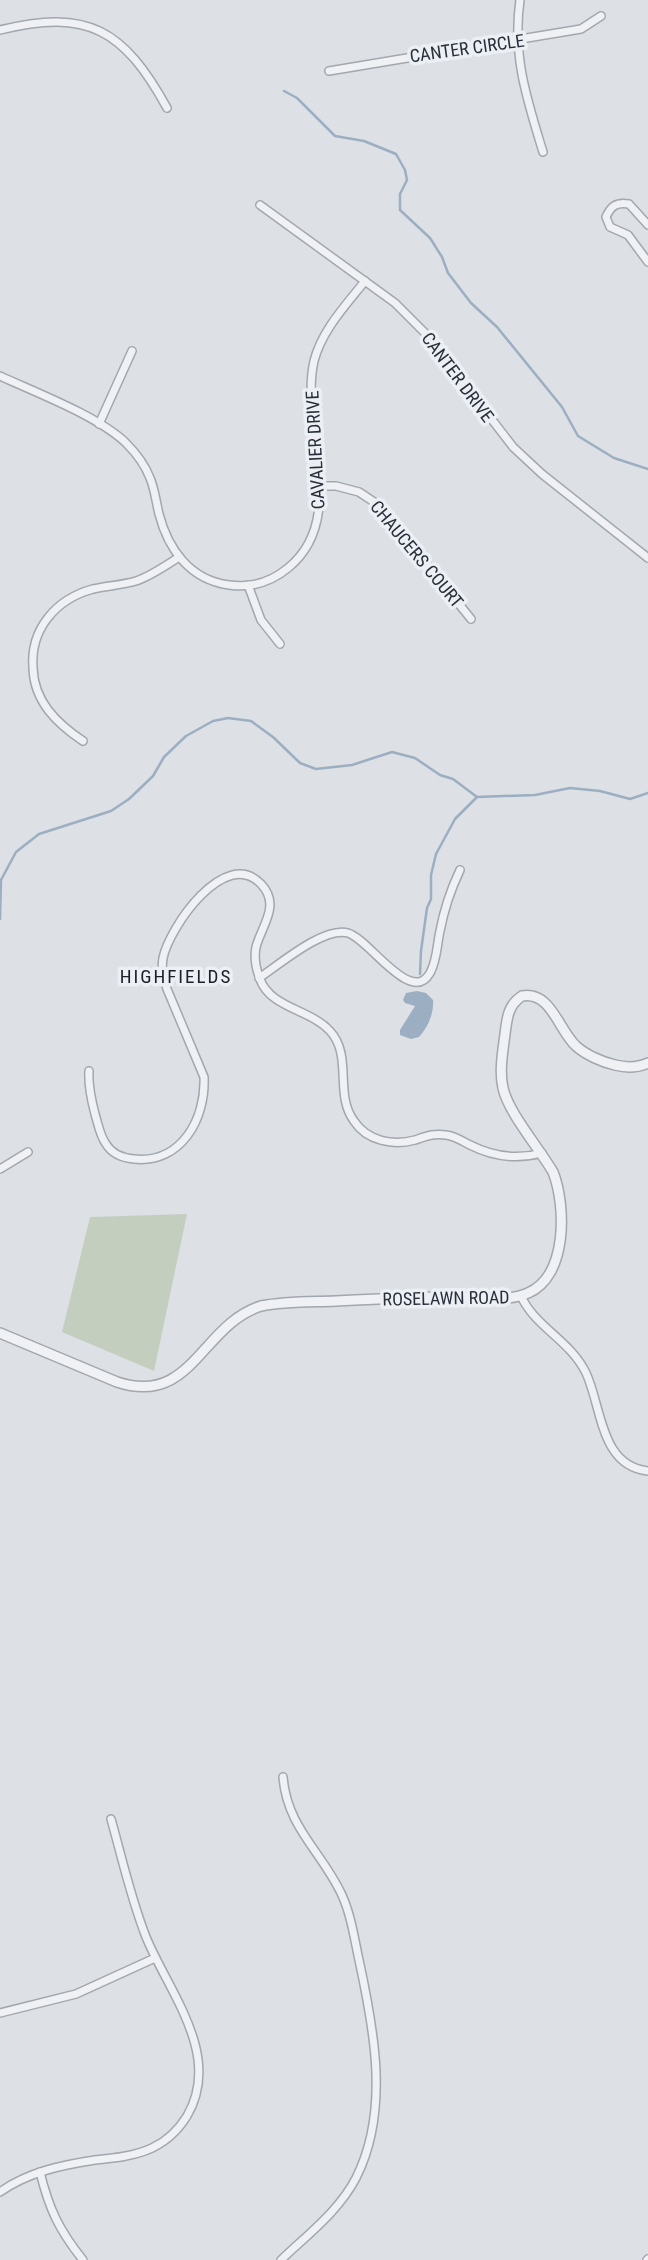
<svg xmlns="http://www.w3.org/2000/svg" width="648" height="2260" viewBox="0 0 648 2260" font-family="'Roboto Condensed',sans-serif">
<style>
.green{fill:#c3cebf}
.water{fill:#9cafc2}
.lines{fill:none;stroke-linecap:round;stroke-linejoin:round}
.stream{stroke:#9cafc2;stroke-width:2.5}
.minor-casing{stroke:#a3a7ae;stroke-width:10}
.tertiary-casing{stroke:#a3a7ae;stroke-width:12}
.minor{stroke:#eff1f4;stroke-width:7}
.tertiary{stroke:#eff1f4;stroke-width:9}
.labels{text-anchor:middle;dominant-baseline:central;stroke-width:7;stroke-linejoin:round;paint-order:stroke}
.street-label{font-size:18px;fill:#282f3a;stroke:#eceff3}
.neighbourhood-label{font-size:19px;letter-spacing:2px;fill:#1b202b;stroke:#eceff3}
</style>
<rect width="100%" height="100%" fill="#dde0e5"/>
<!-- green -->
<polygon class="green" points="187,1214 154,1371 62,1332 90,1217"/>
<!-- water -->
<path class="water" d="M 417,991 L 426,993 L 433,1000 C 434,1014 428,1027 419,1037 L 411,1039 L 400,1035 L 400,1030 L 415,1006 L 405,1003 L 403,1000 L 406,993 Z"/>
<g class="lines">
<!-- stream -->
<g class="stream">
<polyline points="284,91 297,98 335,136 364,141 396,154 405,170 407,180 400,194 400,210 430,238 442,257 448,273 471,303 497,327 562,407 578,436 614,458 648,469"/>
<polyline points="0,919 1,880 16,852 39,834 111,811 129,799 153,776 164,757 186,736 213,721 228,718 251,721 273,737 300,763 316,769 352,765 392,752 415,758 440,775 453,779 477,797 535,795 570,788 600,791 630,799 648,793"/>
<polyline points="420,974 421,951 427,908 431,899 431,875 436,854 455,819 477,797"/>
</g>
<!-- minor casing -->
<g class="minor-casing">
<g id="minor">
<path d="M 520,0 C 512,55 527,100 543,152"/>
<path d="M 0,30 C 88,8 124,30 167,108"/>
<polyline points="329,71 581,29 601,16"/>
<polyline points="260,205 395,303 426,334 513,447 542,474 648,558"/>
<path d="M 648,225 L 629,204 C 616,202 611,206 606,217 L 610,227 L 628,235 L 648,262"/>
<path d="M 0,376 C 37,393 98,416 126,443 C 136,453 145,465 150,478 C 155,490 156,502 159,514 C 168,549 190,580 229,585 C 250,588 271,582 288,568 C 350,518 299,427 314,361 C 322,330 346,305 365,281"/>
<polyline points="99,424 132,351"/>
<polyline points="319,486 336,486 359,492 380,506 471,619"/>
<polyline points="248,585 261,620 280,644"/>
<path d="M 83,741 C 56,723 34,701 33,668 C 30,629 56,599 93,589 C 107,586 122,585 136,581 C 151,576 165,566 179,557"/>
<path d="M 259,978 C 279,965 324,926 348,933 C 369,939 411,1006 430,973 C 437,961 437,944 440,931 C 444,910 451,889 460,870"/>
<path d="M 89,1071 C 88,1086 91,1099 95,1114 C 98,1124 100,1136 106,1144 C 112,1154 123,1158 134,1159 C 181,1164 206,1119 204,1077 L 167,989 C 164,979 161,969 163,958 C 169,928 225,846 261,884 C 281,905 262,925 256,947 C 254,957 256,969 260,979 C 270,1008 310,1009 330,1031 C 353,1056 334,1094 354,1121 C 367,1141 393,1146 415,1140 C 427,1136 434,1133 446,1135 C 455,1136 462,1141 470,1145 C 494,1157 517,1160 542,1153"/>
<polyline points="0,1169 28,1152"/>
<path d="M 521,1296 C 535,1327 571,1341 586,1373 C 602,1407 600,1466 648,1471"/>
<polyline points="0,2013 76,1994 155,1958"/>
<path d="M 40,2172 C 49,2209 59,2230 83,2260"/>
<path d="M 0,2192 C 28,2172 62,2165 95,2160 C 115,2158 135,2156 152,2148 C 167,2141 179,2129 187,2116 C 223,2055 168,1991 146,1937 C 131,1899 122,1858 111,1819"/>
<path d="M 281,2260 C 307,2235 339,2211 356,2178 C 390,2111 374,2029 359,1960 C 354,1937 351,1914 341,1893 C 321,1851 287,1827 283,1777"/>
<polyline points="647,2260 648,2259"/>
</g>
</g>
<!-- tertiary casing -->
<g class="tertiary-casing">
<path id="tertiary" d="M 0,1333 L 117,1382 C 192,1407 201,1325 261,1306 C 286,1301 311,1302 336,1301 C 375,1299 414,1297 454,1297 C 477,1296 506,1303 528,1293 C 568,1276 566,1205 553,1172 C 539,1148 508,1112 503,1088 C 499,1070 503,1051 505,1034 C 507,1018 508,1005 522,996 C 551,991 558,1029 576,1046 C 586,1055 602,1062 615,1065 C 627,1068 637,1068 648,1063"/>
</g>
<!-- minor -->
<use href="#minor" class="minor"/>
<!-- tertiary -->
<use href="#tertiary" class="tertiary"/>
</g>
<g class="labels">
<!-- street labels -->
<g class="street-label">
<text transform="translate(467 48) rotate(-8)">CANTER CIRCLE</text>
<text transform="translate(458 377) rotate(53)">CANTER DRIVE</text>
<text transform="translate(315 450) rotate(-93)">CAVALIER DRIVE</text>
<text transform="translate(417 554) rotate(50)">CHAUCERS COURT</text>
<text transform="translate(446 1298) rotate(-1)">ROSELAWN ROAD</text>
</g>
<!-- neighbourhood labels -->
<g class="neighbourhood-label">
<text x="176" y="976">HIGHFIELDS</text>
</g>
</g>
</svg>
